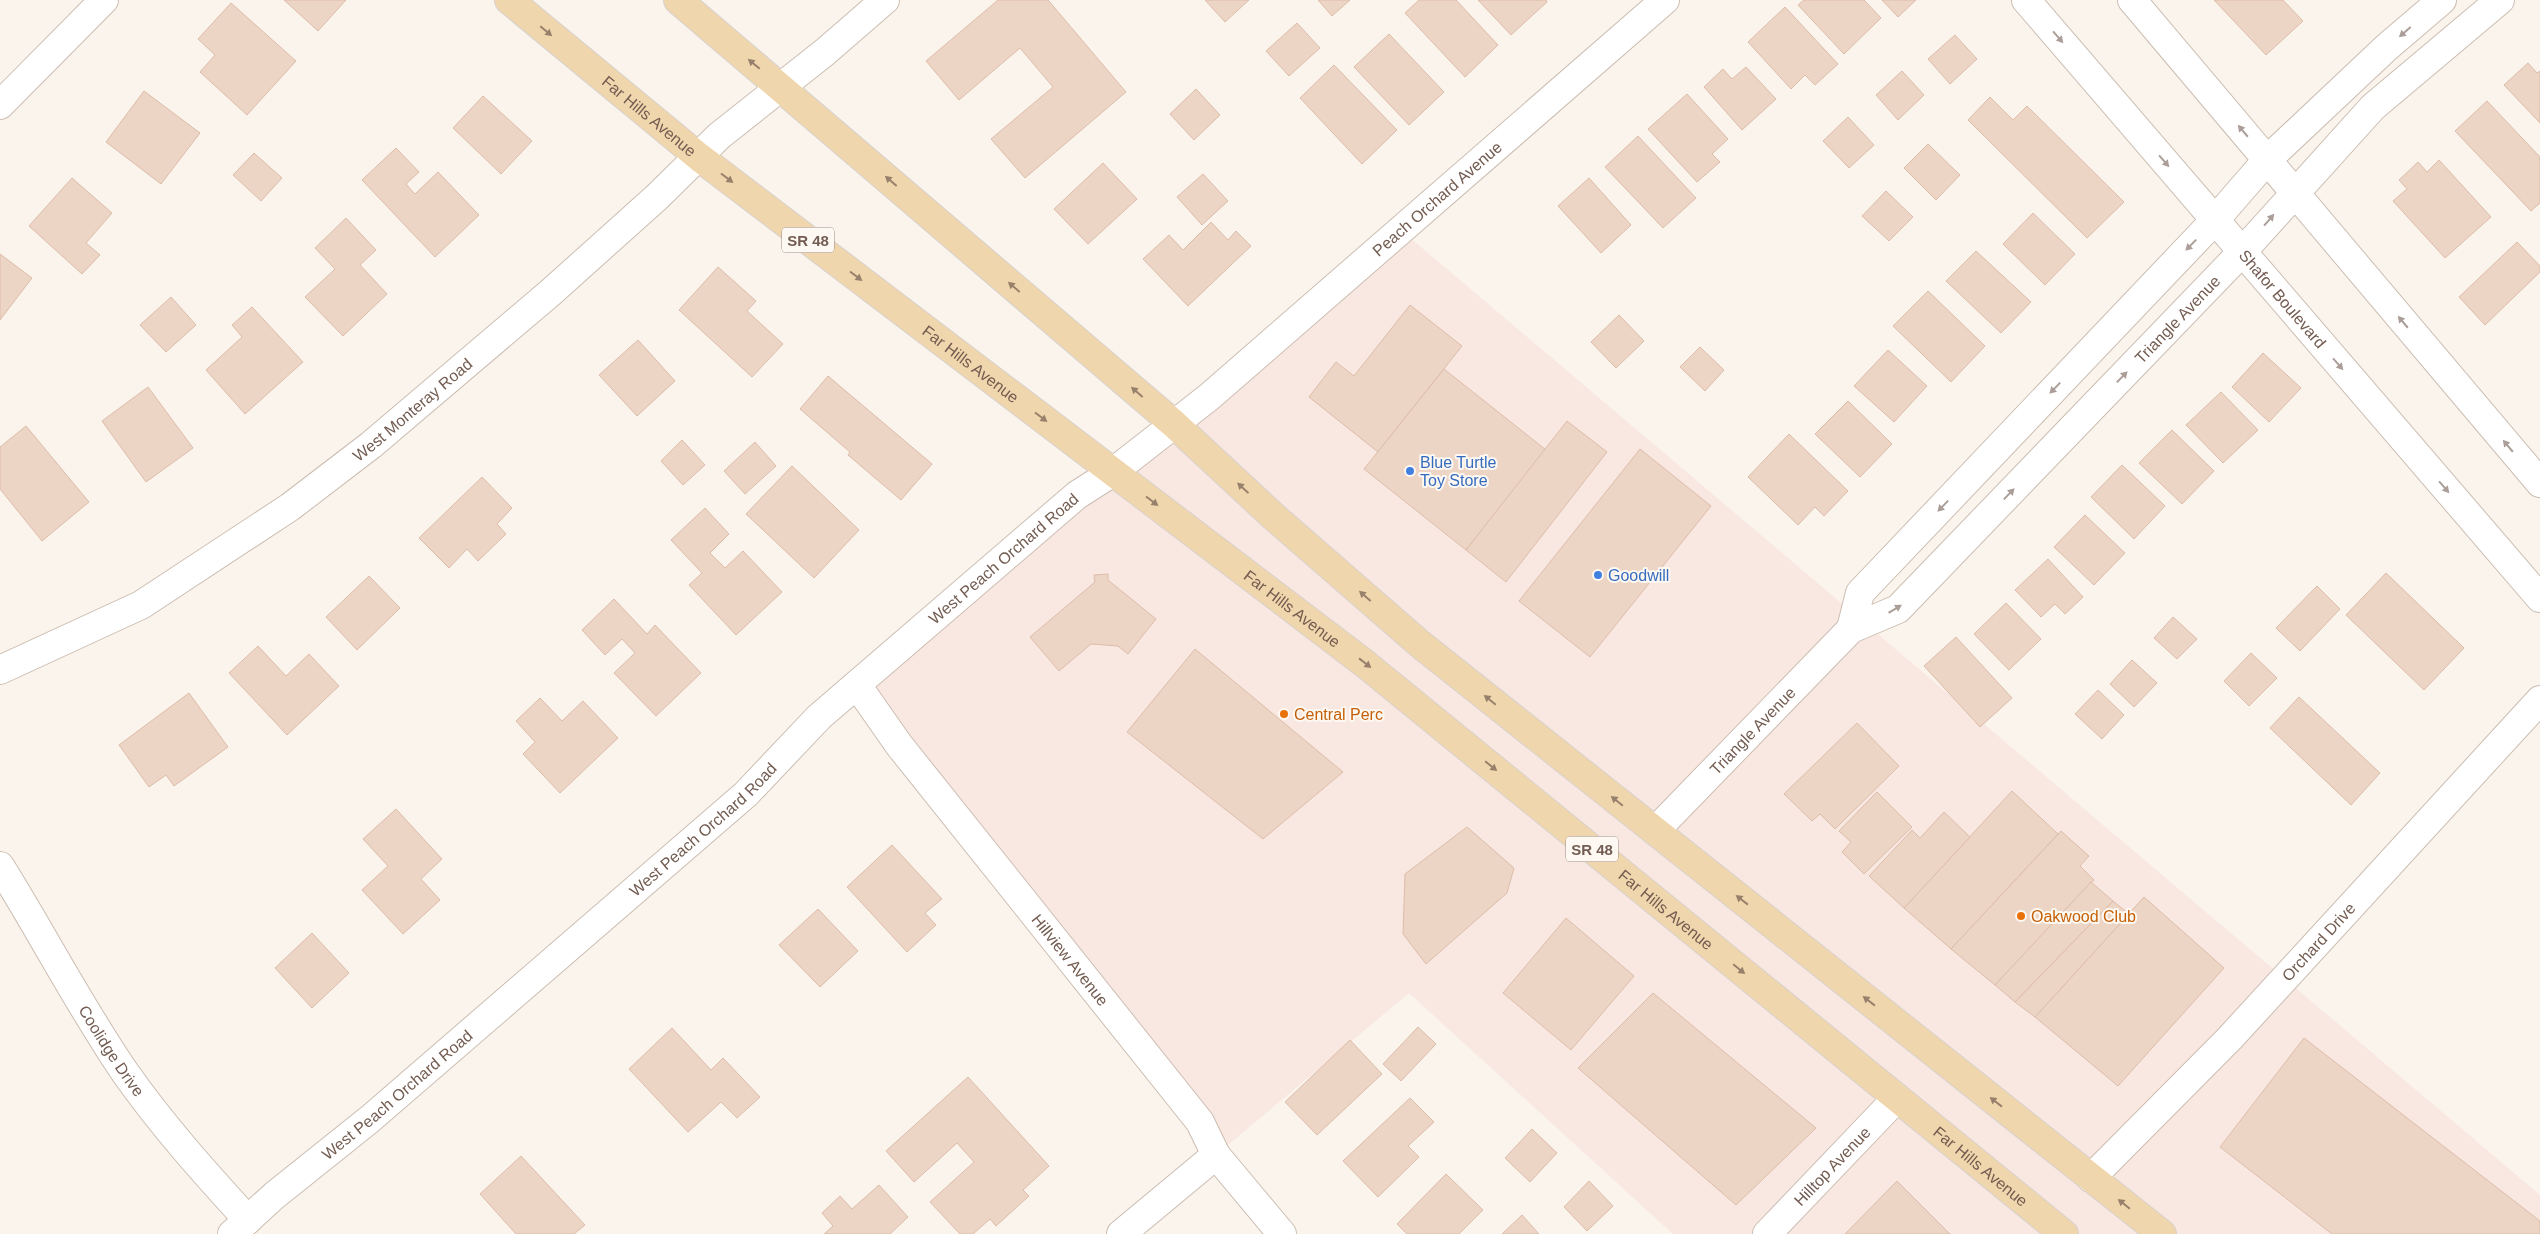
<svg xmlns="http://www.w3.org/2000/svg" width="2540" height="1234" viewBox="0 0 2540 1234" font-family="Arial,sans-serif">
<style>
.commercial{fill:#f9e8e1}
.building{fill:#edd5c6;stroke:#ddbca9}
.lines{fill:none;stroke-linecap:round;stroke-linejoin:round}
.street-casing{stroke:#ccbdb2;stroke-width:30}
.primary-casing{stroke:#d8d1ce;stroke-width:30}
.street{stroke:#fff;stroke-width:28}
.primary{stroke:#f0d6ac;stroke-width:28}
.oneway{fill:#98816c}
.oneway2{fill:#ab9d97}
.shop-dot{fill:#3f7fe0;stroke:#fdf8f2;stroke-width:2}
.food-dot{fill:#e8710a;stroke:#fdf8f2;stroke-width:2}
.labels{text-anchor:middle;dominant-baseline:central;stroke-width:4;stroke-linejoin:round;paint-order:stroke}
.shield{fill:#fdf8f2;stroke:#9c8b81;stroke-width:1}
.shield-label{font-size:15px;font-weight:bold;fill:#735c51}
.street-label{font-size:16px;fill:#735c51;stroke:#fdf8f2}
.shop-label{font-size:16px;fill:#366cbe;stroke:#fdf8f2;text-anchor:start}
.food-label{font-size:16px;fill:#c56008;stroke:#fdf8f2;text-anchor:start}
</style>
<rect width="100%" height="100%" fill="#faf4ec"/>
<!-- commercial -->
<polygon class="commercial" points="1402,231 2540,1195 2540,1234 1673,1234 1409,993 1216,1155 857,685"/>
<!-- building -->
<g class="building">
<polygon points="284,0 346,0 318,31"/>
<polygon points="998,0 1048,0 1126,92 1025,178 991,139 1053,87 1020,48 959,100 926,61"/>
<polygon points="1205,0 1249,0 1225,22"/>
<polygon points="1318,0 1350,0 1332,16"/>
<polygon points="1419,0 1456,0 1498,45 1465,77 1405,13"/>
<polygon points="1478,0 1546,0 1547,2 1511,35"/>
<polygon points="1804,0 1864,0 1881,18 1844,54 1798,5"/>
<polygon points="1882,0 1916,0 1898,17"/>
<polygon points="2214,0 2283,0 2303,21 2266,55"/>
<polygon points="231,3 296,61 247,115 200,72 215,55 198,39"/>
<polygon points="1785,7 1838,64 1815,85 1805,75 1791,89 1748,42"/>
<polygon points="1297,23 1320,48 1289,76 1266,51"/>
<polygon points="1389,34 1444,92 1409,125 1354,67"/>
<polygon points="1955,35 1977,59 1950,84 1928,59"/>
<polygon points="2528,63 2537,73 2540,71 2540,123 2504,85"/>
<polygon points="1334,65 1397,130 1362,164 1300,98"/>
<polygon points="1746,67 1776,99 1742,130 1704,87 1723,69 1732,79"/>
<polygon points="1902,71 1924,95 1898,120 1876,95"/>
<polygon points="1196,89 1220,115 1194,140 1170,114"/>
<polygon points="144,91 200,133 161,184 106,142"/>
<polygon points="1687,94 1728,139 1712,154 1720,162 1697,182 1648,129"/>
<polygon points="483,96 532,141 501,174 453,128"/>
<polygon points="1990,97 2013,120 2027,106 2124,202 2087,238 1968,120"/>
<polygon points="2487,101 2540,157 2540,203 2531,211 2455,131"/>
<polygon points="1848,117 1874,145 1849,168 1823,141"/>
<polygon points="1638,136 1696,198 1663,228 1605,167"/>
<polygon points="1928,144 1960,175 1936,200 1904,168"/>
<polygon points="396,148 419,172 406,184 415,194 438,172 479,215 435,257 362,180"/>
<polygon points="254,153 282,178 261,201 233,175"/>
<polygon points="2439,160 2491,217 2445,258 2393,201 2407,189 2399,180 2418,162 2427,172"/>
<polygon points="1103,163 1137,199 1088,244 1054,209"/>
<polygon points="1203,174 1228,201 1202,225 1177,197"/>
<polygon points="72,178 112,213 86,243 100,255 82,274 29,226"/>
<polygon points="1589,178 1631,225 1601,253 1558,206"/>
<polygon points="1886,191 1913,217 1889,241 1862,216"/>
<polygon points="2033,213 2075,254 2045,285 2003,244"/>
<polygon points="346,218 376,250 360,265 387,294 343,336 305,297 335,269 315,248"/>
<polygon points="1211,222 1228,240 1236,231 1251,246 1188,306 1143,259 1169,235 1183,250"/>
<polygon points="2517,242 2540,266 2540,272 2485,325 2459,297"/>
<polygon points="1976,251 2031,302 2001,333 1946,281"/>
<polygon points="0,254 32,278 0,320"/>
<polygon points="718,267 756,301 747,311 783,344 752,377 679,310"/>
<polygon points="1928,291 1985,346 1951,382 1893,326"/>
<polygon points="171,297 196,325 166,352 140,325"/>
<polygon points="1410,305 1462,346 1378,452 1309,397 1336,362 1354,376"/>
<polygon points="252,307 303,362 245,414 206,370 242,337 232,325"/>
<polygon points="1619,315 1644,341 1616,368 1591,342"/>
<polygon points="638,340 675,381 637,416 599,375"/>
<polygon points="1700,347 1724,370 1705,391 1680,367"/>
<polygon points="1888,350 1927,386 1894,422 1854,386"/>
<polygon points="2263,353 2301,388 2269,422 2232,387"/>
<polygon points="1444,369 1546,450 1466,550 1364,469"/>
<polygon points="828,376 932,464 901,500 848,455 850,452 800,409"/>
<polygon points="148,387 193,448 146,482 102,421"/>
<polygon points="2221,392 2258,430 2223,463 2186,425"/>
<polygon points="1848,401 1892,444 1860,477 1815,434"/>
<polygon points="1567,421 1607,452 1506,582 1466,550"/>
<polygon points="26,426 89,502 42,541 0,489 0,447"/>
<polygon points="2172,430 2214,471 2182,504 2139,463"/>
<polygon points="1789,434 1848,491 1824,516 1815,507 1798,525 1748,477"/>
<polygon points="682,440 705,465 683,485 661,461"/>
<polygon points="755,442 776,466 745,494 724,471"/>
<polygon points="1640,449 1711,506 1590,657 1519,601"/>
<polygon points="2122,465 2165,506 2134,539 2091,497"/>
<polygon points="792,466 859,530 814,578 746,514"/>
<polygon points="482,477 512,508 497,524 506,534 478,561 467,549 449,568 419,538"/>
<polygon points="705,508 729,534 710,553 725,568 743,551 782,592 736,635 689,585 702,573 671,540"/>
<polygon points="2085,515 2125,553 2094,585 2054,547"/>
<polygon points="2048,559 2083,597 2065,614 2055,604 2041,617 2015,590"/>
<polygon points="2386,573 2464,648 2424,690 2346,615"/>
<polygon points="1108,574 1108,580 1156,619 1128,654 1118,646 1091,644 1059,671 1030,637 1095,582 1094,575"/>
<polygon points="369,576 400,608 357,650 326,617"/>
<polygon points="2317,586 2340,609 2300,651 2276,628"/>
<polygon points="614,599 647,634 655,625 701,673 656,716 614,673 635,653 622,639 605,655 582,630"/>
<polygon points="2006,603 2041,639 2009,670 1974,634"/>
<polygon points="2173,617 2197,639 2177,659 2154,638"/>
<polygon points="1956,637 2012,698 1980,727 1924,666"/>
<polygon points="258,646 286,676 309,654 339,686 287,735 229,673"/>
<polygon points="1195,649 1343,772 1263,839 1127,732"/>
<polygon points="2251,653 2277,678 2249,706 2224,681"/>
<polygon points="2132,660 2157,683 2134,707 2110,684"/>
<polygon points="2098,690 2124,715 2102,739 2075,714"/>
<polygon points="189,693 228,747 174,786 166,775 149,787 119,745"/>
<polygon points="2299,697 2380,773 2351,805 2270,728"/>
<polygon points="540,698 562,721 583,701 618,738 560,793 523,754 535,742 516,721"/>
<polygon points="1857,723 1899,766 1835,829 1820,814 1812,821 1784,794"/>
<polygon points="2012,791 2058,834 1951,949 1904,908"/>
<polygon points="1877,792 1912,827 1864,874 1842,852 1851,842 1839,831"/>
<polygon points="396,809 442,859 421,879 440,900 403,934 362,890 388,866 363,839"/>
<polygon points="1944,812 1970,837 1904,908 1869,876 1912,830 1920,838"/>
<polygon points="1467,827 1514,868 1507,893 1426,964 1403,934 1405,874"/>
<polygon points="2061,831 2089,856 2080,866 2094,880 1995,985 1951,949"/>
<polygon points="892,845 942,899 925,913 936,925 907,952 847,887"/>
<polygon points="2091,882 2113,901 2015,1002 1995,985"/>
<polygon points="2144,897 2224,968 2118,1086 2035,1017"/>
<polygon points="2113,901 2129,914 2035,1017 2015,1002"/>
<polygon points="818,909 858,951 820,987 779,945"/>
<polygon points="1566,918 1634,976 1571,1050 1503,993"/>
<polygon points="312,933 349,973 312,1008 275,968"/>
<polygon points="1653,993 1816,1128 1736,1205 1578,1068"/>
<polygon points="1418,1027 1436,1044 1401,1081 1383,1064"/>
<polygon points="672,1028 711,1070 723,1058 760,1097 737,1118 721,1102 688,1132 629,1069"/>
<polygon points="2304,1038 2540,1221 2540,1234 2332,1234 2220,1147"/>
<polygon points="1350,1040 1382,1074 1317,1135 1285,1102"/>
<polygon points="968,1077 1049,1166 1023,1190 1029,1196 996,1226 990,1219 973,1234 960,1234 930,1202 974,1162 957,1143 914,1182 886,1151"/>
<polygon points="1410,1098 1434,1122 1408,1146 1419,1157 1378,1197 1343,1161"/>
<polygon points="1532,1129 1557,1153 1530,1182 1505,1158"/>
<polygon points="521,1156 585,1225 574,1234 516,1234 480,1194"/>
<polygon points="1446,1174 1483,1210 1459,1234 1407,1234 1397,1224"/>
<polygon points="1589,1181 1613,1206 1587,1231 1564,1207"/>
<polygon points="1897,1181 1950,1234 1845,1234"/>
<polygon points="879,1185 908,1217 890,1234 824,1234 833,1226 822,1213 840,1196 852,1209"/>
<polygon points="1522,1215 1539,1234 1502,1234"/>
</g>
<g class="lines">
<!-- street casing -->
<g class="street-casing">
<g id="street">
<path id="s1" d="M 2026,0 L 2540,598"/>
<polyline points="2132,0 2540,483"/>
<polyline points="0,105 104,0"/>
<polyline points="1851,629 1860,593 2215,220 2267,160 2387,47 2442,0"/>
<path id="s2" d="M 0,670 L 141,605 L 290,507 L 371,445 L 550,293 L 657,197 L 719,136 L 825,52 L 885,0"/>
<path id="s3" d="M 857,685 L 899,745 L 1200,1122 L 1216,1155 L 1282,1234"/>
<path id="s4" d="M 1655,831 L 1851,629 L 1898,609 L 2242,252 L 2373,107 L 2500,0"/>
<path id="s5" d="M 0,866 C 42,933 79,1005 124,1071 C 161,1124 204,1172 248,1220"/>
<path id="s6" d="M 2091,1178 L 2230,1038 L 2540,700"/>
<path id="s7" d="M 232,1234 L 275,1195 L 370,1119 L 746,794 L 819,717 L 1077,495 L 1113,472 L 1209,397 L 1665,0"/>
<polyline points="1121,1234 1216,1155"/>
<path id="s8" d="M 1767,1234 L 1897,1098"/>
</g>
</g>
<!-- primary casing -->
<g class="primary-casing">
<g id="primary">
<path id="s9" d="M 509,0 L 699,157 L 1364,663 L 2064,1234"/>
<polyline points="678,0 1174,424 1273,516 1420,644 2162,1234"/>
</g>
</g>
<!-- street -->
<use href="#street" class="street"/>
<!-- primary -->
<use href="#primary" class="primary"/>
</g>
<!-- one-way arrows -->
<defs><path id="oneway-solid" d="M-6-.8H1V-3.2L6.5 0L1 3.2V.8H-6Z" transform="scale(1.25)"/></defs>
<g class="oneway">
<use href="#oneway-solid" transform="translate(546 31) rotate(40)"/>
<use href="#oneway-solid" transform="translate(754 64) rotate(-140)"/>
<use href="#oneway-solid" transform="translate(727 178) rotate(37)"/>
<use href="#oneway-solid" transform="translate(891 181) rotate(-139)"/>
<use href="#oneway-solid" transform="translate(856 276) rotate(37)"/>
<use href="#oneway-solid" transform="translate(1014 287) rotate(-139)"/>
<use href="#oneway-solid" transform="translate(1137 392) rotate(-139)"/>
<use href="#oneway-solid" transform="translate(1041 417) rotate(37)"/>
<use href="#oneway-solid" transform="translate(1243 488) rotate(-137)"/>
<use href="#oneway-solid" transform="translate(1152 501) rotate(37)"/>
<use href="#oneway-solid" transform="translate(1365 596) rotate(-139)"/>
<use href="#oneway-solid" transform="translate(1365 663) rotate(38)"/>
<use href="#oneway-solid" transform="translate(1490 700) rotate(-141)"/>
<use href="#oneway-solid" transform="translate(1491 766) rotate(39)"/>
<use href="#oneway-solid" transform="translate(1617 801) rotate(-141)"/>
<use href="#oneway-solid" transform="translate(1742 900) rotate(-142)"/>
<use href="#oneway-solid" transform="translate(1739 969) rotate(39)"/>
<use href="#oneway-solid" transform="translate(1869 1001) rotate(-142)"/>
<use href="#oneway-solid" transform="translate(1996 1102) rotate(-142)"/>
<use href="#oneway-solid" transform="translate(2124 1204) rotate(-141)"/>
</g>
<g class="oneway2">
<use href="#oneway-solid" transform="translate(2405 32) rotate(139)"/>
<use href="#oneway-solid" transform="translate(2058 37) rotate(49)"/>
<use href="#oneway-solid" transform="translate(2243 131) rotate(-130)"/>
<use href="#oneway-solid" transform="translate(2164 161) rotate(49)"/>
<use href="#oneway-solid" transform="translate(2269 220) rotate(-49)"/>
<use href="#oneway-solid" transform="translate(2191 245) rotate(134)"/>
<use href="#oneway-solid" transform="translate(2403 322) rotate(-130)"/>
<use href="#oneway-solid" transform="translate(2338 364) rotate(49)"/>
<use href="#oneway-solid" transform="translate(2122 377) rotate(-46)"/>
<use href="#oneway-solid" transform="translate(2055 388) rotate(134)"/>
<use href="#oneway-solid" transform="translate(2508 446) rotate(-130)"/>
<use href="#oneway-solid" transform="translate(2444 487) rotate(49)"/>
<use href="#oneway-solid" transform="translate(2009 494) rotate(-46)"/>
<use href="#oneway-solid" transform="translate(1943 506) rotate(134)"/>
<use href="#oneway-solid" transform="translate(1895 609) rotate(-31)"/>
</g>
<!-- markers -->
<g class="shop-dot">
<circle cx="1410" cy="471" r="5"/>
<circle cx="1598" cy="575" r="5"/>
</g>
<g class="food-dot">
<circle cx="1284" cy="714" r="5"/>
<circle cx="2021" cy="916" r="5"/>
</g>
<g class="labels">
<!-- shield labels -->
<g class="shield">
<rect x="782" y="227.5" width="52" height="25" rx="4"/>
<rect x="1566" y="836.5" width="52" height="25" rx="4"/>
</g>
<g class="shield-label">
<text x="808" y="240">SR 48</text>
<text x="1592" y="849">SR 48</text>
</g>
<!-- street labels -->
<g class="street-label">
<text stroke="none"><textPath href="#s9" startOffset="182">Far Hills Avenue</textPath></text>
<text stroke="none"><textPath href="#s7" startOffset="1590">Peach Orchard Avenue</textPath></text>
<text stroke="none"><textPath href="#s1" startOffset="394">Shafor Boulevard</textPath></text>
<text stroke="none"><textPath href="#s4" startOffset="735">Triangle Avenue</textPath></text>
<text stroke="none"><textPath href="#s9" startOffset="588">Far Hills Avenue</textPath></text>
<text stroke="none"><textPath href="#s2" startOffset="490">West Monteray Road</textPath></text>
<text stroke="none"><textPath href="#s7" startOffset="1026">West Peach Orchard Road</textPath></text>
<text stroke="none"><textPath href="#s9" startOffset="992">Far Hills Avenue</textPath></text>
<text stroke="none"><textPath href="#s4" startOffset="140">Triangle Avenue</textPath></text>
<text stroke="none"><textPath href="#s7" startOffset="621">West Peach Orchard Road</textPath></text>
<text stroke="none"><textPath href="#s9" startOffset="1472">Far Hills Avenue</textPath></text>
<text stroke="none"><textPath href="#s6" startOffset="328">Orchard Drive</textPath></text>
<text stroke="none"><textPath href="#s3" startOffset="348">Hillview Avenue</textPath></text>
<text stroke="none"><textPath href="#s5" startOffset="216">Coolidge Drive</textPath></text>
<text stroke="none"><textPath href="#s7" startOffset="216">West Peach Orchard Road</textPath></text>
<text stroke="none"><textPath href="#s8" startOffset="94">Hilltop Avenue</textPath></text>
<text stroke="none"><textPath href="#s9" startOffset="1878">Far Hills Avenue</textPath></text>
</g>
<!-- shop labels -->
<g class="shop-label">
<text x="1420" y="462">Blue Turtle<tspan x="1420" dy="18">Toy Store</tspan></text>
<text x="1608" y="575">Goodwill</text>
</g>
<!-- food labels -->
<g class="food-label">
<text x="1294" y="714">Central Perc</text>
<text x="2031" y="916">Oakwood Club</text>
</g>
</g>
</svg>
